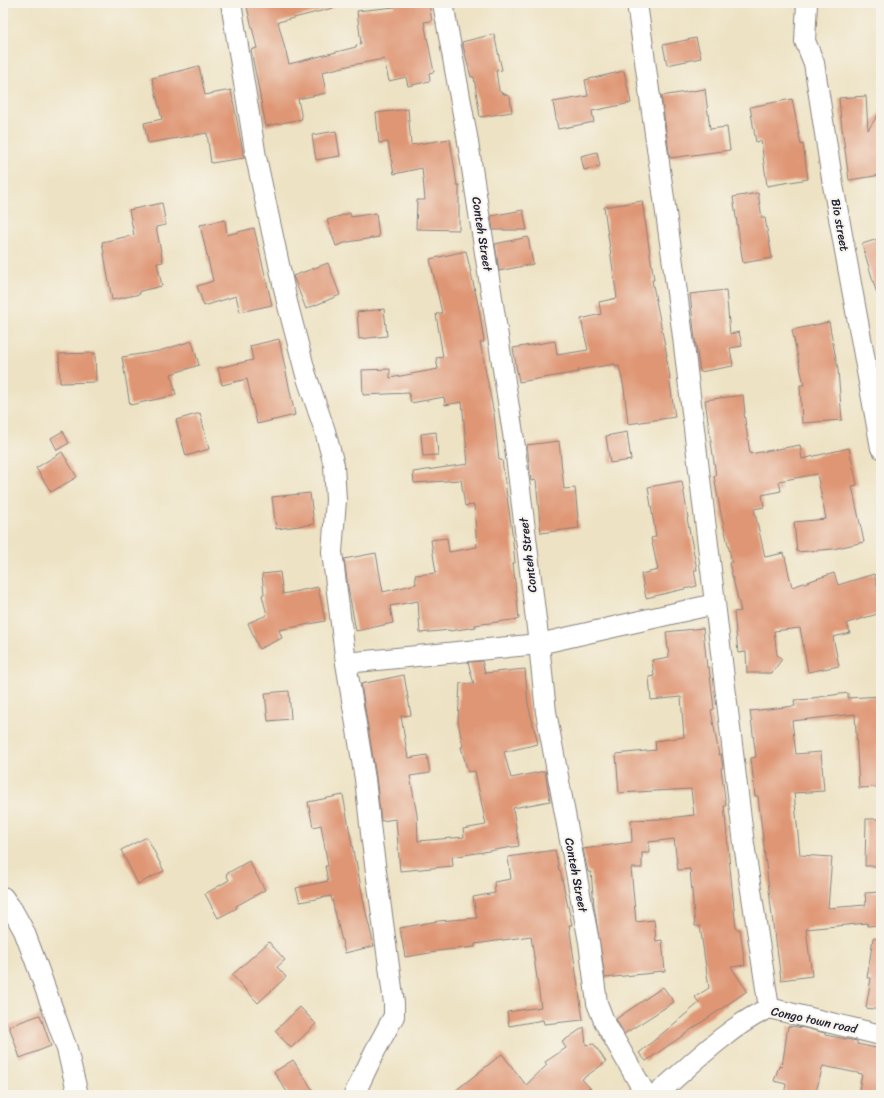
<svg xmlns="http://www.w3.org/2000/svg" width="884" height="1098" viewBox="0 0 884 1098" font-family="Sriracha,sans-serif">
<style>
.building{fill:#df9675}
.lines{fill:none;stroke-linecap:round;stroke-linejoin:round}
.street-casing{stroke:#88827f;stroke-width:22}
.street{stroke:#fff;stroke-width:20}
.labels{text-anchor:middle;dominant-baseline:central;stroke-width:4;stroke-linejoin:round;paint-order:stroke}
.street-label{font-size:12px;fill:#22223b;stroke:#f7f3e8}
</style>
<rect width="100%" height="100%" fill="#f7f3e8"/>
<filter id="ink" filterUnits="userSpaceOnUse"><feTurbulence type="fractalNoise" baseFrequency=".025" numOctaves="2"/><feDisplacementMap in="SourceGraphic" scale="8" xChannelSelector="R" yChannelSelector="G"/><feConvolveMatrix kernelMatrix="1 2 1 2 8 2 1 2 1" color-interpolation-filters="sRGB"/></filter>
<filter id="wash" filterUnits="userSpaceOnUse"><feTurbulence type="fractalNoise" baseFrequency=".012" numOctaves="4" result="noise"/><feDisplacementMap in="SourceGraphic" scale="16" xChannelSelector="R" yChannelSelector="G"/><feGaussianBlur stdDeviation="0.9" result="paint"/><feColorMatrix in="noise" values="0 0 0 0 0 0 0 0 0 0 0 0 0 0 0 0 0 1.4 0 .05"/><feComposite in="paint" operator="in"/></filter>
<g filter="url(#wash)">
<rect width="100%" height="100%" fill="#ede2c3"/>
<g id="blocks">
<!-- building -->
<g class="building">
<polygon points="246,3 333,3 333,8 278,22 289,64 356,47 356,45 361,44 357,11 395,7 394,3 429,3 432,21 424,22 434,72 429,73 430,81 408,86 406,77 389,81 384,59 352,65 322,72 326,93 298,99 302,119 266,126 251,50 257,48"/>
<polygon points="494,34 502,70 496,71 499,91 510,97 512,112 480,117 474,77 471,77 462,42"/>
<polygon points="696,38 701,58 667,65 663,45"/>
<polygon points="199,66 205,95 231,90 244,158 211,163 207,133 148,143 144,123 162,119 152,78"/>
<polygon points="624,71 631,103 592,111 594,122 558,129 553,102 588,96 585,80"/>
<polygon points="705,89 710,129 727,127 730,150 670,158 661,96"/>
<polygon points="866,96 868,130 881,110 881,175 849,180 841,120 839,98"/>
<polygon points="792,99 801,145 803,144 808,179 767,186 761,141 756,142 750,107"/>
<polygon points="408,109 411,145 450,139 457,185 459,185 459,230 416,229 417,200 425,200 422,168 394,174 388,142 379,143 376,113"/>
<polygon points="336,131 340,156 316,160 312,135"/>
<polygon points="597,152 600,166 584,170 581,156"/>
<polygon points="758,193 762,218 765,218 772,258 743,263 733,197"/>
<polygon points="642,201 654,280 652,280 667,356 666,356 670,377 669,377 675,417 628,424 624,388 619,366 615,367 615,364 578,370 579,372 519,382 513,348 555,341 557,355 588,350 581,319 601,314 599,302 617,298 604,207"/>
<polygon points="162,203 166,225 156,227 163,262 157,263 162,286 140,291 140,294 112,300 102,242 134,235 129,210"/>
<polygon points="523,210 527,230 493,230 491,216"/>
<polygon points="350,213 351,217 376,213 379,237 348,242 336,246 327,220"/>
<polygon points="225,220 227,235 254,228 272,305 240,312 236,296 204,306 197,286 213,281 200,225"/>
<polygon points="528,237 533,264 499,271 495,244"/>
<polygon points="881,238 881,293 877,294 862,244"/>
<polygon points="466,251 479,309 484,342 480,342 494,414 499,460 502,460 512,532 515,563 513,563 519,619 475,625 476,627 450,631 450,630 420,633 418,601 390,606 393,623 356,631 348,587 344,559 376,553 383,592 416,584 415,575 436,573 431,540 447,538 449,552 477,547 474,505 465,506 461,480 414,483 413,472 468,464 462,402 445,405 444,397 411,403 409,393 363,395 362,370 390,369 390,378 438,369 436,358 443,357 436,314 442,313 430,259"/>
<polygon points="328,263 340,295 306,309 293,276"/>
<polygon points="726,290 730,334 739,332 742,346 730,348 733,366 700,372 695,339 690,294"/>
<polygon points="384,309 387,336 359,339 357,312"/>
<polygon points="829,322 838,370 842,420 802,423 800,385 804,385 792,330"/>
<polygon points="279,339 295,415 257,424 247,379 222,385 218,368 253,360 250,346"/>
<polygon points="192,341 199,365 171,374 176,395 130,405 122,357 159,351"/>
<polygon points="95,353 96,382 60,383 59,354"/>
<polygon points="743,395 745,413 744,413 750,454 800,445 802,459 849,448 857,485 852,486 864,542 833,549 797,552 794,522 826,519 817,474 779,481 781,491 762,495 764,507 754,509 765,557 784,553 792,587 834,573 838,585 874,574 881,597 881,613 847,623 850,633 833,637 839,666 808,672 800,628 774,631 777,655 782,659 772,673 747,673 746,652 738,653 734,612 741,611 729,563 732,562 721,514 714,476 716,476 705,400"/>
<polygon points="200,413 209,449 186,456 176,420"/>
<polygon points="63,431 69,443 57,450 51,438"/>
<polygon points="436,432 438,455 423,456 421,434"/>
<polygon points="627,432 631,460 610,463 606,436"/>
<polygon points="559,441 564,489 575,488 579,528 541,533 536,480 531,481 527,445"/>
<polygon points="62,452 77,477 51,492 36,468"/>
<polygon points="682,481 688,518 687,518 697,570 694,570 697,586 646,598 641,574 658,570 651,538 656,537 648,487"/>
<polygon points="310,493 314,524 276,529 272,497"/>
<polygon points="280,572 283,594 318,587 325,621 279,630 282,638 259,649 248,623 267,615 262,595 264,594 262,574"/>
<polygon points="703,628 707,668 709,667 714,709 711,710 719,755 721,754 723,768 721,768 726,806 724,806 736,929 740,929 745,965 731,967 747,991 646,1061 639,1053 699,1003 695,997 709,988 700,926 695,926 690,869 678,870 674,839 649,842 649,853 642,853 642,868 631,868 636,922 654,920 656,941 662,940 665,971 652,972 653,973 605,978 594,906 591,872 588,872 583,849 632,842 631,820 660,819 694,815 691,789 619,793 616,754 656,750 655,741 684,737 681,697 651,700 649,677 654,676 652,660 669,657 666,632"/>
<polygon points="482,661 485,673 525,669 528,704 538,744 504,752 511,778 545,771 550,801 513,808 519,846 452,857 453,866 400,871 396,819 381,821 376,777 361,684 404,675 411,715 401,716 408,758 427,755 430,773 410,776 417,815 418,841 464,837 463,829 486,825 475,771 468,772 461,747 463,746 458,722 460,683 474,684 468,662"/>
<polygon points="289,691 291,719 268,721 265,693"/>
<polygon points="848,693 848,698 881,696 881,787 859,788 855,714 792,721 796,754 821,752 824,791 794,793 800,855 832,857 828,908 866,905 865,893 881,892 881,925 867,926 867,923 806,929 812,976 781,980 775,933 774,933 758,796 755,796 751,758 756,757 750,711 795,706 794,700 813,699 812,698"/>
<polygon points="343,795 355,861 356,861 365,909 374,946 345,953 331,896 300,902 296,888 328,881 325,866 328,866 321,825 313,827 308,802"/>
<polygon points="866,819 881,819 881,866 865,866"/>
<polygon points="147,837 164,871 138,884 121,850"/>
<polygon points="555,850 559,870 560,870 572,925 569,925 583,1020 544,1024 543,1020 509,1026 507,1012 541,1007 531,936 475,944 475,947 436,951 436,952 405,957 400,928 438,921 477,918 473,897 495,893 494,882 511,879 508,857"/>
<polygon points="249,861 265,890 236,906 237,908 218,918 205,894 229,880 226,874"/>
<polygon points="873,938 881,939 881,1010 866,1008 871,978 867,978"/>
<polygon points="269,942 285,960 277,967 286,977 258,1003 232,975"/>
<polygon points="663,987 674,1002 624,1034 616,1019"/>
<polygon points="300,1007 316,1024 291,1048 275,1031"/>
<polygon points="40,1015 51,1046 20,1058 9,1026"/>
<polygon points="788,1026 805,1028 825,1033 825,1035 857,1041 857,1044 881,1049 881,1088 876,1087 875,1095 858,1095 862,1074 823,1066 815,1095 784,1095 786,1084 774,1081 779,1066 782,1067"/>
<polygon points="584,1027 586,1045 594,1044 606,1062 582,1079 596,1095 450,1095 502,1054 526,1085 547,1065 545,1062 566,1048 562,1042"/>
<polygon points="293,1060 316,1095 289,1095 274,1072"/>
</g>
</g>
</g>
<g filter="url(#ink)">
<use href="#blocks" fill-opacity="0" stroke="#88827f" stroke-width="1"/>
<g class="lines">
<!-- street casing -->
<g class="street-casing">
<g id="street">
<polyline points="231,3 256,157 287,302 306,375 325,431 334,465 336,500 332,552 346,663 365,779 372,842 394,1003 394,1016 375,1051 354,1095"/>
<polyline points="443,3 467,136 514,440 539,644 546,712 589,942 597,1003 604,1021 646,1095"/>
<polyline points="637,3 682,329 744,844 769,1008"/>
<polyline points="807,3 805,41 814,63 833,185 881,448"/>
<polyline points="346,663 539,644 715,604"/>
<polyline points="3,897 13,911 24,931 35,960 67,1049 78,1095"/>
<path d="M 656,1095 C 691,1065 728,1027 769,1008 L 881,1035"/>
</g>
</g>
<!-- street -->
<use href="#street" class="street"/>
</g>
</g>
<g class="labels">
<!-- street labels -->
<g class="street-label">
<text transform="translate(840 225) rotate(80)">Bio street</text>
<text transform="translate(482 234) rotate(81)">Conteh Street</text>
<text transform="translate(528 555) rotate(-97)">Conteh Street</text>
<text transform="translate(576 875) rotate(79)">Conteh Street</text>
<text transform="translate(814 1020) rotate(12)">Congo town road</text>
</g>
</g>
<!-- margin -->
<rect width="884" height="1098" fill="none" stroke="#f7f3e8" stroke-width="16"/>
</svg>
